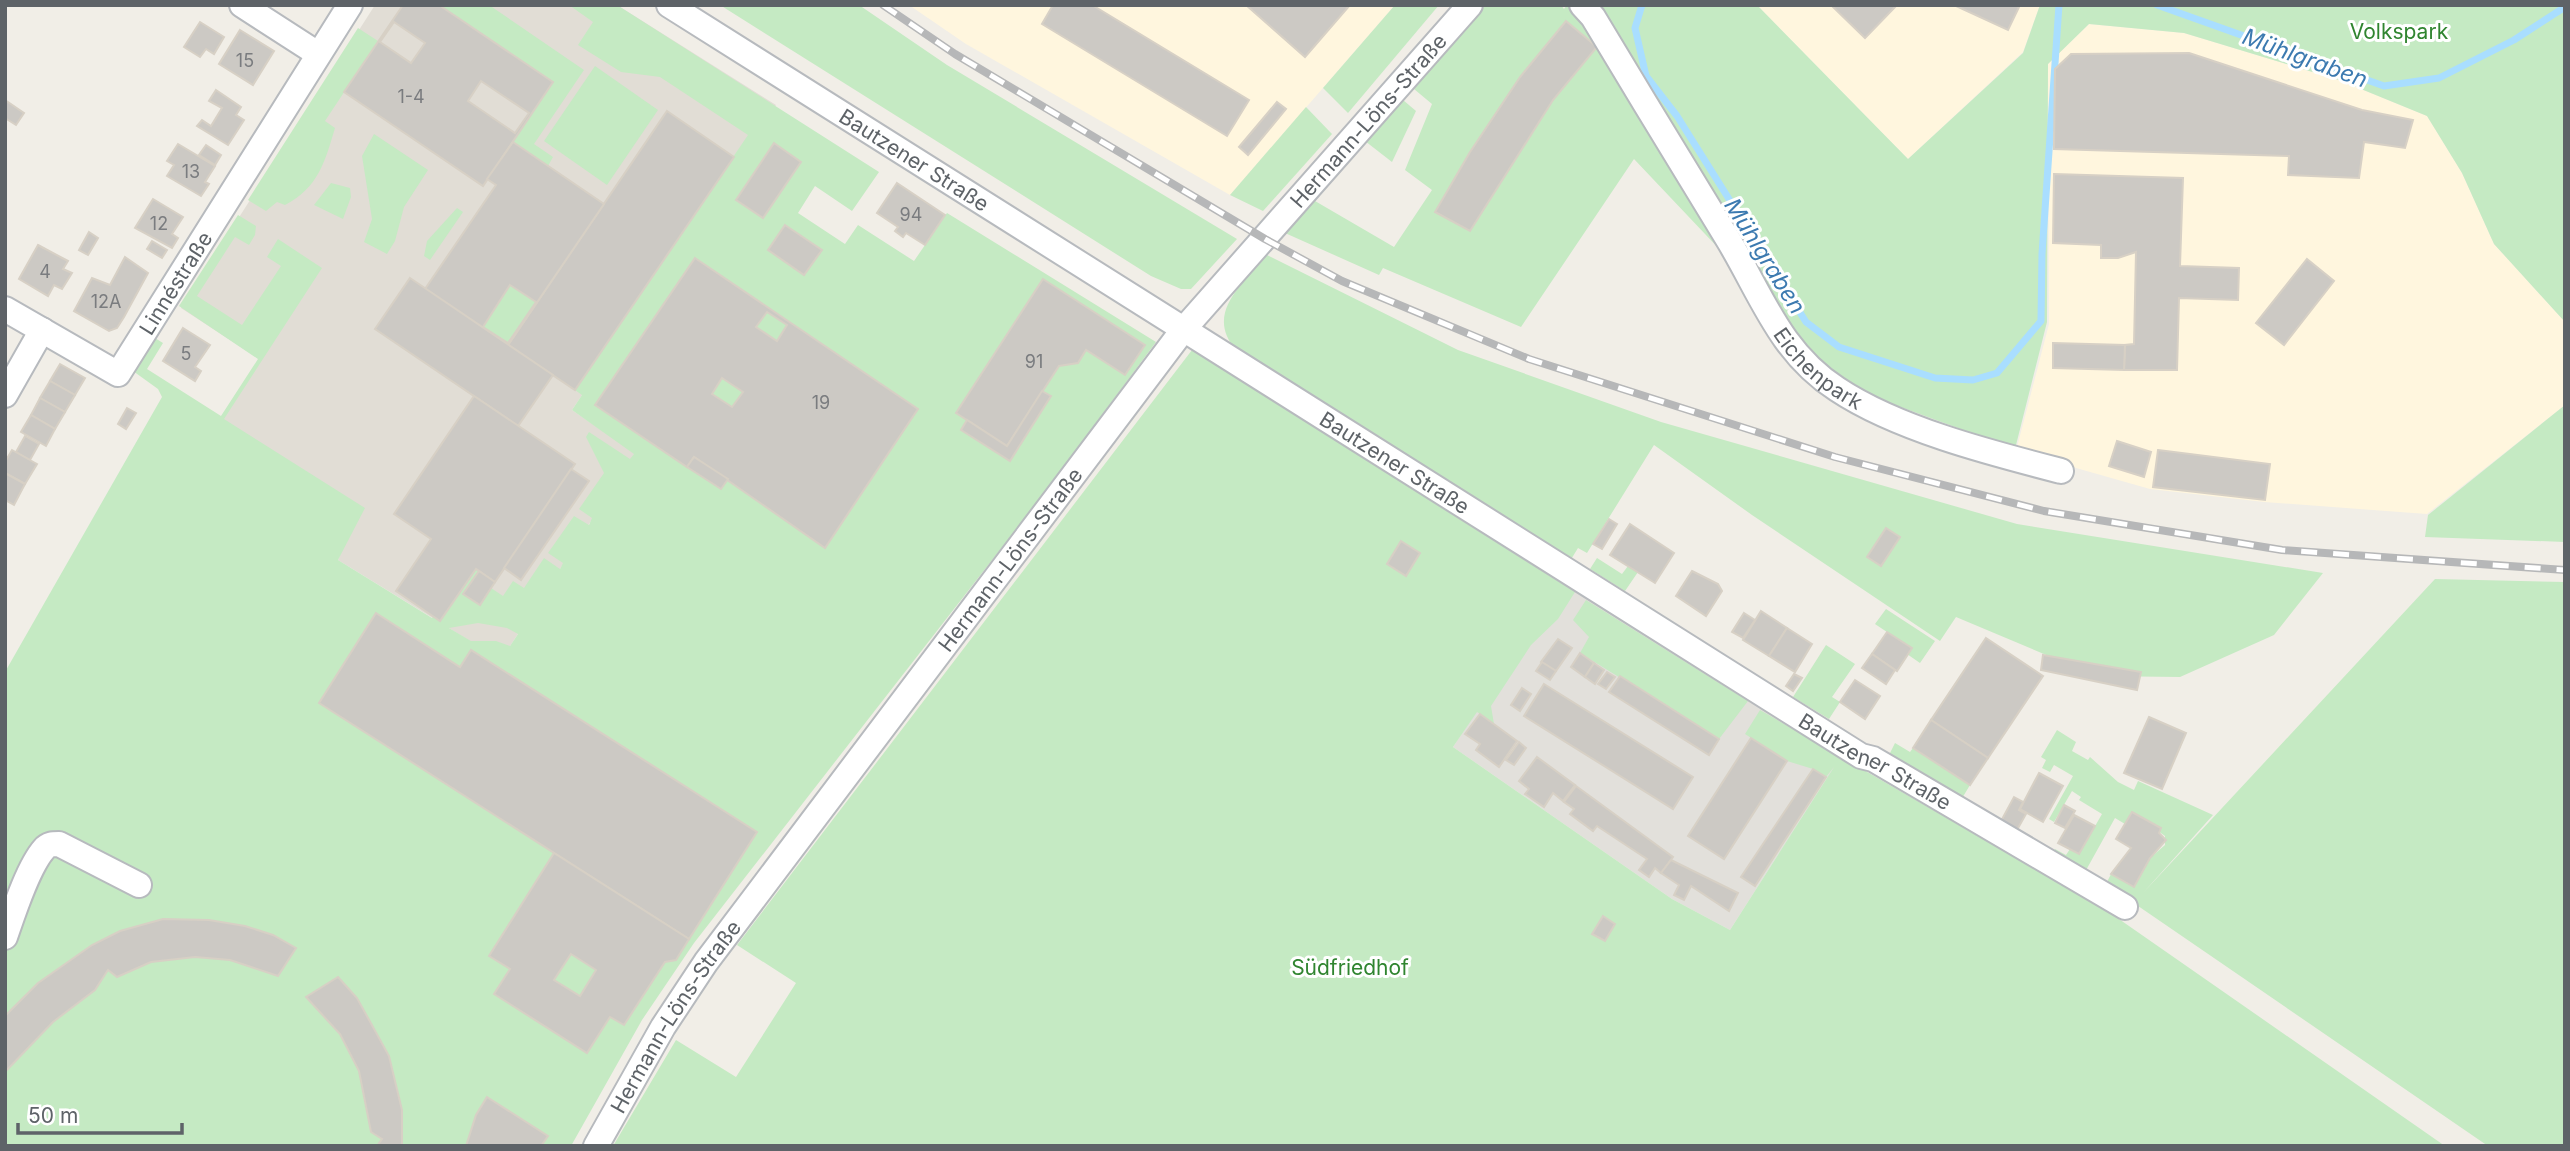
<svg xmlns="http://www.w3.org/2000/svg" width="2570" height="1151" viewBox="0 0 2570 1151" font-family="Inter,sans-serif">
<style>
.commercial{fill:#fff6de}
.industrial{fill:#e2e0db}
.education{fill:#e1ddd5}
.green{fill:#c5eac3;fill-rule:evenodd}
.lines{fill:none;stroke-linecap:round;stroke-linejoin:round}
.stream{stroke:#a9deff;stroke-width:7}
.building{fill:#ccc9c4;stroke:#d7d0c5;stroke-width:2;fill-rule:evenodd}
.minor-casing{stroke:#b7babe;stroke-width:28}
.minor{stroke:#fff;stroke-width:24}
.rail-casing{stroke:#b6b7b8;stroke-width:8}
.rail{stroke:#fff;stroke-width:5;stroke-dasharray:16;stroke-linecap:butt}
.labels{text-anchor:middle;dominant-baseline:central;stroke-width:6;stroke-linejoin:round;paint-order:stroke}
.number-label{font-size:18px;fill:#7a7c7f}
.park-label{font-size:21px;fill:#308530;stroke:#fff}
.street-label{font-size:21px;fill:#5e6368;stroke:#fff}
.water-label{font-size:23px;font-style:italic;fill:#3c7ab0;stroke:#fff}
</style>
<rect width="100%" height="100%" fill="#f1eee7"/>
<!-- commercial -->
<g class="commercial">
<polygon points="909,5 1395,5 1230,195 966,44"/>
<polygon points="1757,5 2040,5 2023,52 1908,159"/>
<polygon points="2089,24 2184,33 2339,80 2427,116 2462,173 2494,244 2565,322 2565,405 2427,514 2264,502 2150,489 2016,451 2049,324 2048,64"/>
</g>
<!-- industrial -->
<polygon class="industrial" points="1564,579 1842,755 1730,930 1672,899 1453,747"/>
<!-- education -->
<polygon class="education" points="375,5 617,5 776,105 572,410 635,453 501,660 338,560 344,546 221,417 259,359 181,308"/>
<!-- green -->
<g class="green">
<polygon points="439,5 489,5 584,70 534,144 553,157 548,166 604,204 508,345 425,289 496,185 487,179 553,82"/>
<path d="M 569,5 L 617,5 L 879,172 L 852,211 L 815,186 L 798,213 L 845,244 L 858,225 L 914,261 L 947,213 L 1156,342 L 1045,492 L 694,943 L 642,1020 L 571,1146 L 5,1146 L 5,672 L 162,397 L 158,389 L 133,371 L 150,335 L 163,343 L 147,369 L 221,416 L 258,359 L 179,306 L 238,215 L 256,226 L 255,235 L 249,245 L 235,237 L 197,296 L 242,325 L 281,266 L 267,257 L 278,239 L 322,268 L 224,419 L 365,508 L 338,560 L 432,618 L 476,569 L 479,571 L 463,593 L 491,588 L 503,596 L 513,581 L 524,588 L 544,558 L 560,569 L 563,563 L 548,553 L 574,516 L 589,525 L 592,518 L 579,509 L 604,473 L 586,437 L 589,432 L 630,459 L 634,454 L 572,410 L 582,395 L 575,390 L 748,135 L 660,77 L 621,72 L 578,45 L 593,22 ZM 478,623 L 507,628 L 518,634 L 510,646 L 496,641 L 471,641 L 449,628 Z"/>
<polygon points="720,5 859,5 947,65 1237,239 1191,289 1181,289 1151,276"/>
<polygon points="1395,5 1439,5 1348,113 1323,88"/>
<polygon points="1486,5 1561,5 1564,9 1567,5 1757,5 1908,159 2023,53 2040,5 2565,5 2565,322 2494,244 2462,173 2427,116 2339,80 2184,33 2089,24 2048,64 2047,322 2015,449 1876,398 1818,361 1777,310 1634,159 1521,327 1383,268 1379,275 1285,233 1315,201 1394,247 1432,190 1405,170 1432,104 1414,89"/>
<path d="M 358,28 L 378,41 L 325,121 L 335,128 C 325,162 318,188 285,205 L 277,202 L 266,211 L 248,200 Z"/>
<polygon points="595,66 658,110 607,185 544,141"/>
<polygon points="1403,100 1416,111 1392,162 1365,141"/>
<polygon points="1306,107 1332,134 1263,211 1230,195"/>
<polygon points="374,134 428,170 404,207 395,241 387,254 364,242 372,219 362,156"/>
<polygon points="331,183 350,188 351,197 343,219 314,205"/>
<polygon points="457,208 463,212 430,260 424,256 427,241"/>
<path d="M 1267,255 L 1458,350 L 1661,422 L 2017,524 L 2323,573 L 2274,635 L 2180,677 L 2096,676 L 1956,617 L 1940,641 L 1752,515 L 1654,445 L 1587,553 L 1578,548 L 1570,561 L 1236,350 C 1204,313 1243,284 1267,255 Z"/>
<polygon points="1192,350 1575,592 1558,619 1531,645 1491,706 1494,724 1477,712 1453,747 1672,899 1730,930 1834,767 1826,777 1813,769 1787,761 1745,734 1760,710 2106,910 2445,1146 613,1146 676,1040 736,1077 796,983 737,945"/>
<polygon points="2565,405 2565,542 2425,537 2428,515"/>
<polygon points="1597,558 1622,574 1628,566 1638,572 1625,591 1590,569"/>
<polygon points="2435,579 2565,582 2565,1146 2488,1146 2106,884 2111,874 2133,886 2150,858 2165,845 2165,836 2132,812 2125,824 2115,818 2085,872 2053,854 2055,849 2066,855 2070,849 2079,854 2102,814 2079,800 2081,797 2072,791 2054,822 2049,819 2073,776 2054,765 2050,772 2042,768 2046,760 2041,757 2057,730 2076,742 2072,751 2088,760 2090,757 2118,782 2134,790 2138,781 2213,815 2143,893"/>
<polygon points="1586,600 1748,701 1719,739 1580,653 1589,637 1573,620"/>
<polygon points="1886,609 1935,641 1920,663 1907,654 1911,648 1875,624"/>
<polygon points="1826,645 1855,664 1832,697 1840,702 1829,719 1793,697"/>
<polygon points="1895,743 1910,752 1913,748 1970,785 1961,800 1889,755"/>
</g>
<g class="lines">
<!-- stream -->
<g class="stream">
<polyline points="1642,5 1635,28 1646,76 1677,116 1806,322 1839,347 1935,378 1973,380 1997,373 2041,321 2042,254 2059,5"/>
<polyline points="2157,5 2384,86 2439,78 2514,40 2565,7"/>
</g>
</g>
<!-- building -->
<g class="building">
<path d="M 403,5 L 439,5 L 553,82 L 483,186 L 344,92 ZM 394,22 L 425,43 L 411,63 L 380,42 ZM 481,81 L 529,113 L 515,133 L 468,101 Z"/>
<polygon points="1053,5 1092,5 1249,100 1227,136 1042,24"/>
<polygon points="1246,5 1350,5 1305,57"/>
<polygon points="1831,5 1897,5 1865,38"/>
<polygon points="1954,5 2014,5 2019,7 2008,30"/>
<polygon points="1566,21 1597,47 1553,100 1470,231 1435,212 1470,152 1520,77"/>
<polygon points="200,22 224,37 214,54 206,49 200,57 184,47"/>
<polygon points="240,30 274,51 253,85 219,64"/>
<polygon points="2189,53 2362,110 2413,120 2405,148 2364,142 2359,178 2288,175 2289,156 2054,149 2055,69 2071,54"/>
<polygon points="216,90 241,107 236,115 244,120 228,145 197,126 202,120 211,126 222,108 209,101"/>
<polygon points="5,100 24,113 16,125 5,118"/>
<polygon points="1277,102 1286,109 1248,155 1239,147"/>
<polygon points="667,111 734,157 575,390 508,345"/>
<path d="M 513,142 L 604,204 L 508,345 L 425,289 L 496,185 L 487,179 ZM 510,285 L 536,302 L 508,343 L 483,327 Z"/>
<polygon points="774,143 801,162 763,218 736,200"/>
<polygon points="178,144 215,166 205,182 209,184 201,196 167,176 174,165 167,161"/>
<polygon points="206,145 221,155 215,165 199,155"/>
<polygon points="2054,174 2183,178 2180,266 2239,268 2238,300 2179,298 2177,370 2124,370 2125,345 2134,344 2136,252 2118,258 2101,258 2101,245 2053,243"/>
<polygon points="897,183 945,215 925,245 906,233 903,237 895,231 898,227 877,213"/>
<polygon points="153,199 183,217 172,234 178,238 172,248 135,228"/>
<polygon points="785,225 822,250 804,275 768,250"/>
<polygon points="89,232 98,238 88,255 79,250"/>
<polygon points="152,241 167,250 162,258 147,249"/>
<polygon points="38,245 68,261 63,269 72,273 62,289 54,285 48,296 19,279"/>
<polygon points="125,257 148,273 124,317 117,328 109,331 74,311 92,278 110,285"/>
<path d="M 695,258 L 918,409 L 825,548 L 694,457 L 687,467 L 595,405 ZM 767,312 L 787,325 L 777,341 L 756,327 ZM 722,378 L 743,392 L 732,407 L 712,394 Z"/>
<polygon points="2307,259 2334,281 2284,345 2256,323"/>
<polygon points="410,278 553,375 518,426 375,329"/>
<polygon points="1043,279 1145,345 1125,375 1086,350 1078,363 1059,366 1007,446 956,413"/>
<polygon points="183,328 210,345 195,367 201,371 195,381 163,361"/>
<polygon points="2053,343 2125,345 2124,370 2053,368"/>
<polygon points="60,364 85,378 75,395 50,381"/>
<polygon points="50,381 75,395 65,412 40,398"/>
<polygon points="1042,391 1051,396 1010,461 961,430 967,420 1007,446"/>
<polygon points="474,396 575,464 495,582 476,569 440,621 396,591 431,539 394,514"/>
<polygon points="40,398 65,412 55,429 31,415"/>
<polygon points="127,408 136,413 126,429 118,424"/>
<polygon points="31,415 55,429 46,446 21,432"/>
<polygon points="25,436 39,444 30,460 16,452"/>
<polygon points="2117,441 2151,452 2144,477 2109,466"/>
<polygon points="12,450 37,464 25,484 5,473 5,462"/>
<polygon points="2158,450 2270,464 2265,500 2153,487"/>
<polygon points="694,457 728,479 721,489 687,467"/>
<polygon points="571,469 589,481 521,580 504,568"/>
<polygon points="5,473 25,484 14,505 5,500"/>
<polygon points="1609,519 1617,524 1602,549 1593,544"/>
<polygon points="1630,524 1674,553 1655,583 1610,555"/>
<polygon points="1886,528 1900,537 1881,566 1867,557"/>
<polygon points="1401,541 1420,553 1406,576 1387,564"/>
<polygon points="479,571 495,582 480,605 463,594"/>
<polygon points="1692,571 1718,584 1722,591 1706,616 1676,596"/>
<polygon points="1761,611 1787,628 1769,656 1743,640"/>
<polygon points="376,613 460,667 471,650 757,832 689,939 319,703"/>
<polygon points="1744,613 1755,620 1743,638 1732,632"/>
<polygon points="1787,628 1812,644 1795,672 1769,656"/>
<polygon points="1887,632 1912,648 1897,671 1872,654"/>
<polygon points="1986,638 2043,676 1988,758 1931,720"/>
<polygon points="1558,639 1572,648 1556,671 1541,662"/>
<polygon points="1580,653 1594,663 1585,677 1571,667"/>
<polygon points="1872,654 1895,670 1886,684 1862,668"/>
<polygon points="2043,655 2141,672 2137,690 2041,670"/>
<polygon points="1542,662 1556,671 1550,680 1536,671"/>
<polygon points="1594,663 1604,670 1595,684 1585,677"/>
<polygon points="1607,672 1615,677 1606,689 1598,684"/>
<polygon points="1794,674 1802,678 1793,691 1786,686"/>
<polygon points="1620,676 1719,739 1709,755 1609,692"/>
<polygon points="1855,680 1880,696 1865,719 1840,702"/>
<polygon points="1544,684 1693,777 1673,809 1524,716"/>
<polygon points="1522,688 1531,694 1520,711 1511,705"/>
<polygon points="1480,714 1517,741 1499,767 1476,750 1480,744 1465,734"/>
<polygon points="2149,717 2186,733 2162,789 2124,773"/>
<polygon points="1931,720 1988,758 1970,785 1913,748"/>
<polygon points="1751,738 1787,761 1724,859 1688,836"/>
<polygon points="1519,742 1526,748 1514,765 1506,760"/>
<polygon points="1537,757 1575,785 1563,801 1553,793 1544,807 1525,794 1529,789 1519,781"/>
<polygon points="1813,769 1826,777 1755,886 1741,877"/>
<polygon points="2039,773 2063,786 2043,822 2020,809"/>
<polygon points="1576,786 1673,857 1661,873 1655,868 1649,877 1639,870 1647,859 1597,826 1593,831 1570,814 1574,809 1564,802"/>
<polygon points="2014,797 2023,802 2019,810 2026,814 2017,830 2001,821"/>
<polygon points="2064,805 2075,811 2065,828 2055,823"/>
<polygon points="2132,812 2161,828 2159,833 2166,840 2150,858 2134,887 2111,874 2131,848 2116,839"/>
<polygon points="2074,815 2095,826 2079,854 2058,843"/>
<path d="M 554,853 L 689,939 L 676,960 L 665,962 L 624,1025 L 610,1017 L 587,1053 L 494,994 L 510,969 L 489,956 ZM 571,954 L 596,970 L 580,996 L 554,980 Z"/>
<polygon points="1671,860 1738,893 1729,911 1691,886 1684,900 1674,895 1679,885 1661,873"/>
<polygon points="1603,916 1615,924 1605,941 1592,934"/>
<polygon points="163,919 209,920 245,926 273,935 296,948 278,976 230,960 195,957 151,962 117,977 108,970 95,990 53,1022 5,1072 5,1016 38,983 92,945 120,931"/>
<polygon points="338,977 357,998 389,1056 402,1110 402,1146 377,1146 382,1139 371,1132 359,1071 340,1034 306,997"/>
<polygon points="487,1097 548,1136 541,1146 466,1146 476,1115"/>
</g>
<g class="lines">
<!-- minor casing -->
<g class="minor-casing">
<g id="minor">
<polyline points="242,5 318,54"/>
<path id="s1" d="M 669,5 L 1861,756 L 1873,759 L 2125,907"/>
<path id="s2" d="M 1582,5 L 1593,17 C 1638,92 1683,166 1729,241 C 1762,296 1780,352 1837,389 C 1897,429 1991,453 2061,471"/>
<path id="s3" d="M 5,309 L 118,374 L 350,5"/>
<polyline points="5,395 42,330"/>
<path d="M 5,937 C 13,914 28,867 44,849 C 48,844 53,844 59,844 L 139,885"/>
<path id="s4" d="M 596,1146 L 663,1027 L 706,962 L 1183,330 L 1470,5"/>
</g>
</g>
<!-- minor -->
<use href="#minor" class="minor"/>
<!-- rail casing -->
<g class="rail-casing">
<polyline id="rail" points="883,5 955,54 1265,239 1342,281 1529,359 1835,457 2044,511 2282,550 2565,570"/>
</g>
<!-- rail -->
<use href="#rail" class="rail"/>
</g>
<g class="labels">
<!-- number labels -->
<g class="number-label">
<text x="245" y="60">15</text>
<text x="411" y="96">1-4</text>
<text x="191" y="171">13</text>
<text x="911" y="214">94</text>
<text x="159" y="223">12</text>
<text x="45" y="271">4</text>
<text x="106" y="301">12A</text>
<text x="186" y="353">5</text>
<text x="1034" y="361">91</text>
<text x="821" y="402">19</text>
</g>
<!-- park labels -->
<g class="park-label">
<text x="2399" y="31">Volkspark</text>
<text x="1350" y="967">Südfriedhof</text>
</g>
<!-- street labels -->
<g class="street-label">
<text stroke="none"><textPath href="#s4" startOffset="1286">Hermann-Löns-Straße</textPath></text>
<text stroke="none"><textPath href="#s1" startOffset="290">Bautzener Straße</textPath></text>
<text stroke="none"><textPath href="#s3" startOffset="238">Linnéstraße</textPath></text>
<text stroke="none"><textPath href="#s2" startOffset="436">Eichenpark</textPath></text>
<text stroke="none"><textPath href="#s1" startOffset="858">Bautzener Straße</textPath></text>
<text stroke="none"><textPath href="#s4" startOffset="719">Hermann-Löns-Straße</textPath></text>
<text stroke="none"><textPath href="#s1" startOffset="1424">Bautzener Straße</textPath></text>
<text stroke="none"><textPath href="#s4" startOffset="152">Hermann-Löns-Straße</textPath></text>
</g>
<!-- water labels -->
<g class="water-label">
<text transform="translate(2305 58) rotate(20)">Mühlgraben</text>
<text transform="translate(1765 256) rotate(58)">Mühlgraben</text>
</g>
</g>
<!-- border -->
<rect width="2570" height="1151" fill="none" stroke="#5e6368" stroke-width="14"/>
<!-- scale -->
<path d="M18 1123v10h164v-10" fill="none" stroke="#5e6368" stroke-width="3.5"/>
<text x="28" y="1123" font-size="21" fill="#5e6368" stroke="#ffffff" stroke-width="5" paint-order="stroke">50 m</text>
</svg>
